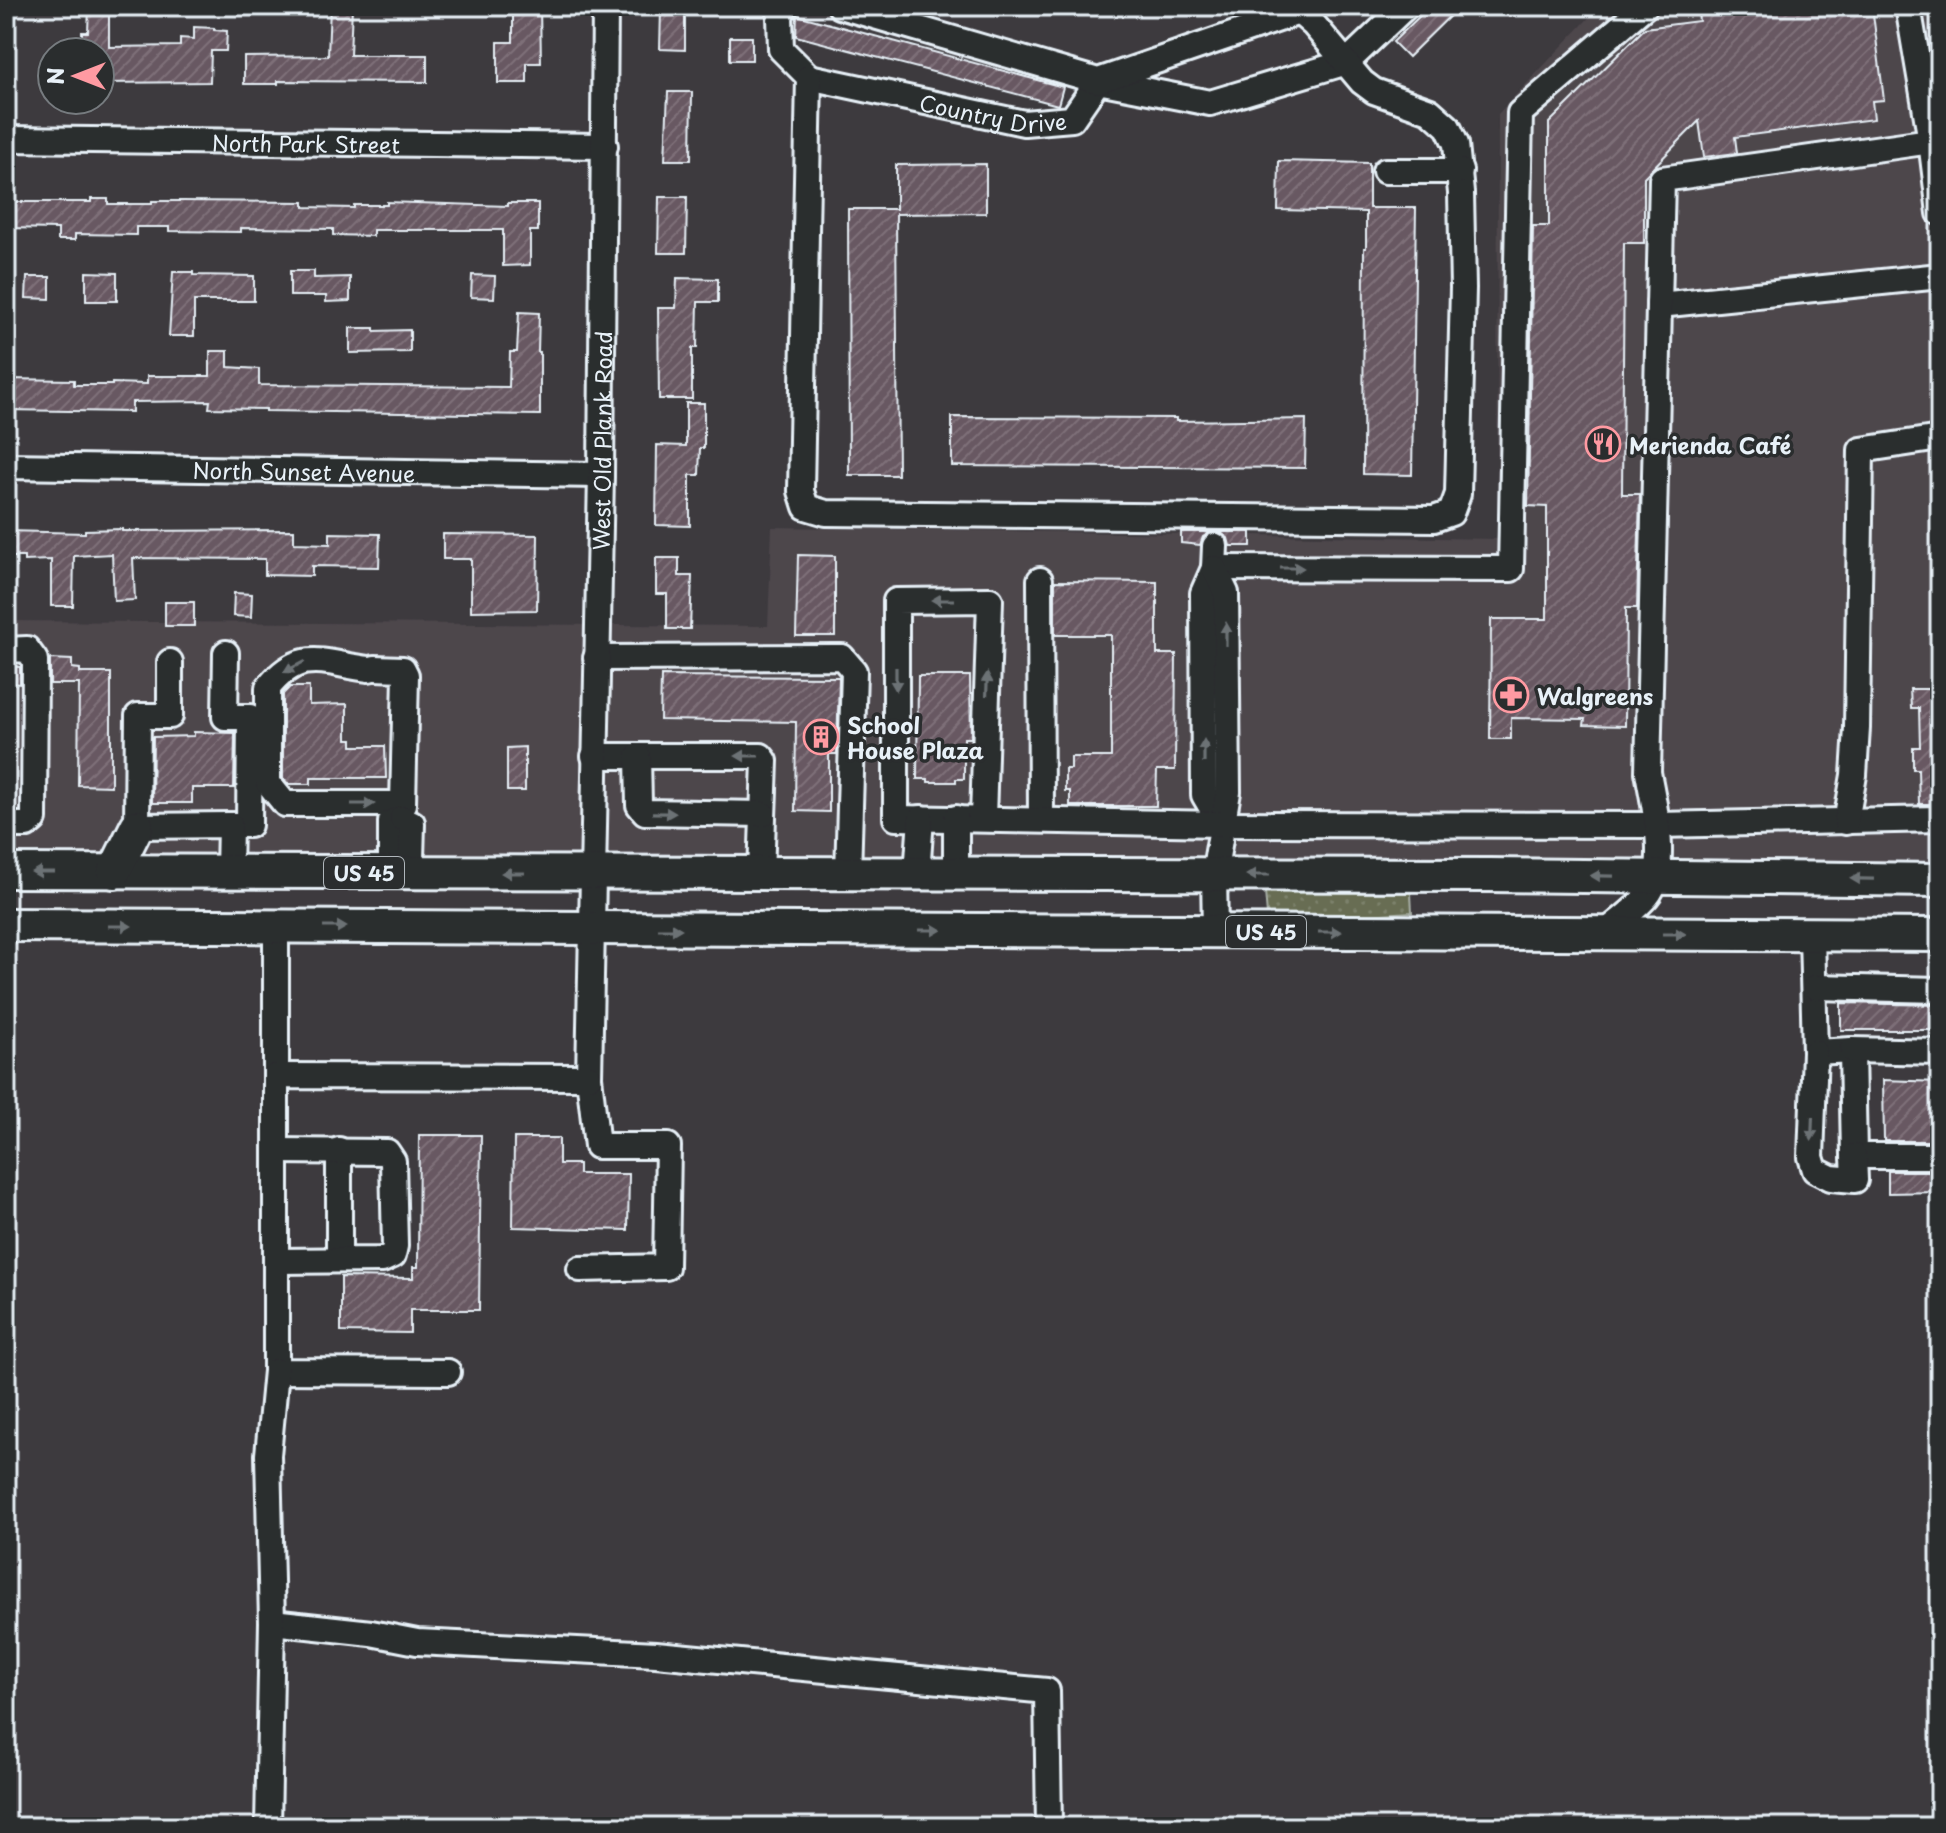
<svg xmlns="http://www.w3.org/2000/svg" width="1946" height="1833" viewBox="0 0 1946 1833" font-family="'Playpen Sans',sans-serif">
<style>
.built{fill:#4d464c}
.grass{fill:url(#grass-dots);stroke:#a8afa6;stroke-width:2}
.building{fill:url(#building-hatch);stroke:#e8f1f8;stroke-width:2}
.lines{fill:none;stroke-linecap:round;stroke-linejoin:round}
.minor-casing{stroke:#e8f1f8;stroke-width:30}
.major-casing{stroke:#e8f1f8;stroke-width:38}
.minor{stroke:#2a2d2e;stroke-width:24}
.major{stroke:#2a2d2e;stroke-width:32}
.oneway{fill:#6c7275}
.labels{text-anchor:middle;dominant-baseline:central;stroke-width:7;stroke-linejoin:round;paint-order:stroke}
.shield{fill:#2a2d2e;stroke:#afb6bb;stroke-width:2}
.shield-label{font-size:20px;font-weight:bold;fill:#e8f1f8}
.street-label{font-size:22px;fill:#e8f1f8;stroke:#2a2d2e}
.poi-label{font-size:22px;font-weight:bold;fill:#e8f1f8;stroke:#2a2d2e;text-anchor:start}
</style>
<defs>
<pattern id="grass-dots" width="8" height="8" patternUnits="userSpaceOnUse" patternTransform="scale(2)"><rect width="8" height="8" fill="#676d53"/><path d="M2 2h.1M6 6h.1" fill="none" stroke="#7d826c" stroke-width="1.8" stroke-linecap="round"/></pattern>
<pattern id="building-hatch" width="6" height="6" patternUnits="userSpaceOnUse" patternTransform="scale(2)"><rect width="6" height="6" fill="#685862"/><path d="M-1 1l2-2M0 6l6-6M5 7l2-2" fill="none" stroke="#7e7079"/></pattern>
</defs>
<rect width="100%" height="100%" fill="#3d3a3e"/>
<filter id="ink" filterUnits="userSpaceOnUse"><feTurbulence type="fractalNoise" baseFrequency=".0125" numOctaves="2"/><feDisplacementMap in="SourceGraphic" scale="16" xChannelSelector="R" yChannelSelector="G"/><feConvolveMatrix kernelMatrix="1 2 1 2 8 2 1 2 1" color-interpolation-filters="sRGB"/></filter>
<g filter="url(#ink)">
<!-- built -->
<polygon class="built" points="1600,6 1940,6 1940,864 749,864 6,855 6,621 768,626 772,527 1497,539 1498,114"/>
<!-- grass -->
<polygon class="grass" points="1265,892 1411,893 1412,912 1321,918 1267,915"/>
<!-- building -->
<g class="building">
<polygon points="89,6 109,6 109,47 180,46 180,38 194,39 194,27 214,28 214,30 227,31 226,51 211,51 210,82 100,83 100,52 82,52 82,32 88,32"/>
<polygon points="330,6 352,6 350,55 427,55 427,82 278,81 278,84 244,84 244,57 328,56"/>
<polygon points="513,6 540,6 541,63 527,63 527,83 498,83 498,42 513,42"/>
<polygon points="1430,6 1460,6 1408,57 1393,42"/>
<polygon points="1697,6 1872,6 1884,100 1872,101 1874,119 1735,137 1737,153 1704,157 1699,121 1644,177 1644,243 1624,243 1622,494 1640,494 1637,608 1626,608 1625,726 1584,725 1585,719 1511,718 1511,739 1490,739 1491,619 1547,619 1547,507 1528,506 1533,226 1549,226 1549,123 1645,28 1699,21"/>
<polygon points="661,10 685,10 685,50 660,49"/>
<polygon points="797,15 1063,87 1058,105 796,36"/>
<rect x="730" y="37" width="22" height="23"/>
<polygon points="668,92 692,92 691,160 665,160"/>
<polygon points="1279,161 1369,163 1369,208 1416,208 1412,475 1363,474 1364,248 1366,248 1366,212 1278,210"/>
<polygon points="986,164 986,213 896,214 898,475 849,475 848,209 896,209 896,165"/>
<polygon points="659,197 687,197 686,253 658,253"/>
<polygon points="91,199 108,199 108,204 152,204 152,201 182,201 304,202 304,207 354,208 354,205 387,205 387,202 508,206 508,203 538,203 538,231 530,231 530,265 503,266 503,230 373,230 373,236 333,235 333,229 241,228 241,232 169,231 169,227 136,227 136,235 75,234 75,240 58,240 58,229 6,228 6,202 91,202"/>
<polygon points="290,271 314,271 314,278 350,277 350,301 326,302 326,296 290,296"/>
<polygon points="86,272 117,273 117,301 86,301"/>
<polygon points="173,272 193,272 193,275 254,276 254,301 194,301 194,336 169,336"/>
<polygon points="472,275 495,276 494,298 471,297"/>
<polygon points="27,277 50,277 50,299 26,298"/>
<polygon points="677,278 718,279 718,302 698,302 697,348 692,348 692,399 659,399 658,308 676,308"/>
<polygon points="519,312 539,313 538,352 540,352 540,415 266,411 266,409 209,408 210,401 132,402 132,412 6,410 6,379 74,380 74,385 112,385 112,383 147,384 147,376 210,376 210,351 228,351 228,367 259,369 259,385 509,387 510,352 517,352"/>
<polygon points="350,328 374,328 374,331 410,330 410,352 350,353"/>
<polygon points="686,403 704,403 704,448 700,448 699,475 690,475 690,526 656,525 657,445 686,446"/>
<polygon points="952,417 1176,418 1176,421 1306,419 1305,468 952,466"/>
<polygon points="122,529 122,531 294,530 294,543 330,544 330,533 380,534 379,567 312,566 312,576 265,575 265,559 133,558 135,600 114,601 112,554 74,556 73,606 51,606 51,560 24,561 24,557 6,557 6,531 85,533 85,530"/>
<polygon points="1181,532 1212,532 1203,537 1200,545 1181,543"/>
<polygon points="1219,532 1251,532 1251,546 1230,546 1228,538"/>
<polygon points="443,534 538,535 537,610 471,611 471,559 443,559"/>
<polygon points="798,555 835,556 835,636 796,636"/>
<polygon points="656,558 679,558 679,576 692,576 690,629 667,629 667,594 656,594"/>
<polygon points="1055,581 1157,582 1157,654 1176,654 1175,770 1157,770 1156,806 1070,806 1070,791 1065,791 1065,769 1071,769 1071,757 1111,757 1111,635 1055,635"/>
<polygon points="234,593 252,594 251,617 233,616"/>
<rect x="165" y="602" width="29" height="24"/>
<polygon points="50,659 72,660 72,668 80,669 80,673 111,673 111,786 78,785 79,684 50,684"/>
<polygon points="6,666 20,667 20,684 6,683"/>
<polygon points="661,676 839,677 837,754 829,754 829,812 795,811 796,722 660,720"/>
<polygon points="918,676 970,676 971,738 964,738 964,779 956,779 956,782 928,782 928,779 917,779"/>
<polygon points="290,687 309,687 309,705 347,704 347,739 352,739 352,746 385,746 386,778 311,778 311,784 288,784 283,778 283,694"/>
<polygon points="1910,689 1940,689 1940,804 1919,804 1918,769 1913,769 1913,747 1920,747 1919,708 1911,708"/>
<polygon points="194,732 235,733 234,788 192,788 192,803 152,803 153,737 194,736"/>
<polygon points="525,747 525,791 507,791 507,748"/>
<polygon points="1841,1003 1940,1005 1940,1030 1841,1030"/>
<polygon points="1883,1080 1940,1082 1940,1141 1884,1141"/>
<polygon points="419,1135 481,1135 479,1310 410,1310 410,1333 341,1332 341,1277 413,1278 413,1267 418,1267"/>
<polygon points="514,1138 559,1138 559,1164 579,1164 579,1174 629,1174 628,1230 513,1227"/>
<polygon points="1888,1171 1940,1171 1940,1192 1888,1193"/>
</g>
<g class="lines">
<!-- minor casing -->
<g class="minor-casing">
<g id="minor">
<path id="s1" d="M 785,6 L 780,16 L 781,49 L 809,77 L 1024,123 L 1072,119 L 1098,81 L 1210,103 L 1347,62 L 1406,6"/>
<polyline points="1908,6 1931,141"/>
<polyline points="809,77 801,491 806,507 826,513 1434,519 1451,513 1458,494 1463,288 1461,193 1456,144 1448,127 1430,111 1374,91 1362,82 1314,25 1299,12 1098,81 840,6"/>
<path id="s2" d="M 6,139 L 605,146"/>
<polyline points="1385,171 1460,171"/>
<polyline points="1659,305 1940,276"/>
<path id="s3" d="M 6,466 L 601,475"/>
<polyline points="1215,546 1214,568 1203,593 1204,795 1221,824"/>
<polyline points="1214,568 1511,569 1520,113 1645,6"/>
<polyline points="1214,568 1226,593 1228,792 1214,875 1215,931"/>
<polyline points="1040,580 1041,819"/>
<polyline points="6,650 27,649 35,660 34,819 27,825 6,825"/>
<polyline points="226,653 225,717 250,717 249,825 230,825"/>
<polyline points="596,658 842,657 854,671 848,874"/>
<polyline points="170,662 170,716 138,716 137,826 230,825 229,872"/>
<path d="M 369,669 C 325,664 301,646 268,688 L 268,783 L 285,804 L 403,804 L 406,675 L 403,669 L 375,668"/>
<polyline points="594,756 761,756 765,761 761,874"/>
<polyline points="638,756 639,805 645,812 763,814"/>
<polyline points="402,818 391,822 391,860 403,867"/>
<polyline points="402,818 412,823 411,859 403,867 403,873"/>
<polyline points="983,818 990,600 896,601 896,818 1221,824 1657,825 1940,819"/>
<polyline points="1846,822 1854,775 1857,728 1861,450 1940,438"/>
<polyline points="917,874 921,818"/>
<polyline points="956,874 956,818"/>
<polyline points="276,926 276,1076"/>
<path d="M 1604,934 C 1618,922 1635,910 1647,896 C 1670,868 1654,806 1648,772 L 1662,179 L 1931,141 L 1940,213"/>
<polyline points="1812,935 1815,1052 1852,1050 1854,1156 1940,1156"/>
<polyline points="1815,987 1940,990"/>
<polyline points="1852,1050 1940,1052"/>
<polyline points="1815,1052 1811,1157 1815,1170 1831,1178 1855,1180 1854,1156"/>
<polyline points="339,1150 339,1260"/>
<polyline points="276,1261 382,1260 393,1255 395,1246 393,1161 387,1152 276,1151"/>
<path id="s4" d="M 580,1269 L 666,1267 L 668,1146 L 597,1146 L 589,1077 L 601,475 L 605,6"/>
<polyline points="448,1372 276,1371 276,1076 589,1077"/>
<polyline points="272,1622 371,1633 417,1642 656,1654 1047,1691 1049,1827"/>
<polyline points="268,1827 272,1622 268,1455 276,1371"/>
</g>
</g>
<!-- major casing -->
<g class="major-casing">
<g id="major">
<polyline points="6,871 1489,875 1940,880"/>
<polyline points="114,872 137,826"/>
<polyline points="6,925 1940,935"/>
</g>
</g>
<!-- minor -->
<use href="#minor" class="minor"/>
<!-- major -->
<use href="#major" class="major"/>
</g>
<!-- one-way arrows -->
<defs><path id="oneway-solid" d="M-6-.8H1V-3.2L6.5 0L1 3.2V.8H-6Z" transform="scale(2)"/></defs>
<g class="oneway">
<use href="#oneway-solid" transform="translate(1292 568)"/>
<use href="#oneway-solid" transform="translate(943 600) rotate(180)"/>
<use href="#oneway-solid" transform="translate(1226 634) rotate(-90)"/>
<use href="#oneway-solid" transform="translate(294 667) rotate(152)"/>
<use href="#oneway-solid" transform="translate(896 679) rotate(90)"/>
<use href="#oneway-solid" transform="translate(987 684) rotate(-88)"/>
<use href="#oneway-solid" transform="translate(1204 751) rotate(-90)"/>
<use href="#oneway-solid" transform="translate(747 756) rotate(-180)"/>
<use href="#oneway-solid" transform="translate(363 804)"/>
<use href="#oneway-solid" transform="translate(664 813) rotate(1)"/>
<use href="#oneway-solid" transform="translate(43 872) rotate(-180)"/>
<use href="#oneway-solid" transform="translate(513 873) rotate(-180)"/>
<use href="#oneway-solid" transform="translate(1258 875) rotate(180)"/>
<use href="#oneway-solid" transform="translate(1602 876) rotate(-179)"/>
<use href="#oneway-solid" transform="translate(1862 879) rotate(-179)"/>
<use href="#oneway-solid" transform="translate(120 926)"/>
<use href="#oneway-solid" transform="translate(335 927)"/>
<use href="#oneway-solid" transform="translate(670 929)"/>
<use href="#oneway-solid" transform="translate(930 930)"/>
<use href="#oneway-solid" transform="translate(1330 932)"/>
<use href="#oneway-solid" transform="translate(1674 934)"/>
<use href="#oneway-solid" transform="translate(1812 1129) rotate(92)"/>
</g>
</g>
<!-- icons -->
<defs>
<g id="restaurant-ring" transform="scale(1.8)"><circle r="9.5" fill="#2a2d2e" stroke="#ff9aa2" stroke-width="1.5"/><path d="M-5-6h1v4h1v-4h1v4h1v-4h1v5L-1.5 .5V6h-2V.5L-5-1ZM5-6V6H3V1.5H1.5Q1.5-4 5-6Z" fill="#ff9aa2"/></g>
<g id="pharmacy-ring" transform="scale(1.8)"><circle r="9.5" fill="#2a2d2e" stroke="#ff9aa2" stroke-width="1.5"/><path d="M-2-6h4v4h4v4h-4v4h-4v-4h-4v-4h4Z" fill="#ff9aa2"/></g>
<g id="building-ring" transform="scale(1.8)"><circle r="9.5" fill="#2a2d2e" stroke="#ff9aa2" stroke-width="1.5"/><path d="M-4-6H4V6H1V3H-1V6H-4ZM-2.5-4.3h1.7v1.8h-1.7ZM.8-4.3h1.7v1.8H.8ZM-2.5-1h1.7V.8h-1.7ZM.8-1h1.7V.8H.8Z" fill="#ff9aa2"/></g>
</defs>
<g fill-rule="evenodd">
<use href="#restaurant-ring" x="1603" y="444"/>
<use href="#pharmacy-ring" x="1511" y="695"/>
<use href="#building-ring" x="821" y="737"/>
</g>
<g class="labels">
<!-- shield labels -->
<g class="shield">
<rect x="324" y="857" width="80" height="32" rx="6"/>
<rect x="1226" y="916" width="80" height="32" rx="6"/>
</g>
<g class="shield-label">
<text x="364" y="873">US 45</text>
<text x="1266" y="932">US 45</text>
</g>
<!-- street labels -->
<g class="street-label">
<text stroke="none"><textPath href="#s1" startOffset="272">Country Drive</textPath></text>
<text stroke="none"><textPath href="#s2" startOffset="300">North Park Street</textPath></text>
<text stroke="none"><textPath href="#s4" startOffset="984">West Old Plank Road</textPath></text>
<text stroke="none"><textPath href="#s3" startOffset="298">North Sunset Avenue</textPath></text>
</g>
<!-- poi labels -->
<g class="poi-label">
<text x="1629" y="444">Merienda Café</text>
<text x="1537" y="695">Walgreens</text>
<text x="847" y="724">School<tspan x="847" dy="25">House Plaza</tspan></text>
</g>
</g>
<!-- margin -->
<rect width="1946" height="1833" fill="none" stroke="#2a2d2e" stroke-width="32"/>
<rect x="16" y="16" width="1914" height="1801" fill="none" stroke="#e8f1f8" stroke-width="3" filter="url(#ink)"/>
<!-- north arrow -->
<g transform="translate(76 76) rotate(270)"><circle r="38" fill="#2a2d2e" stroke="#767b7f" stroke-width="2"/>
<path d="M0-6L14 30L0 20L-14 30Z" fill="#ff9aa2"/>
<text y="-12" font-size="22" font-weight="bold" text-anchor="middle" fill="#e8f1f8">N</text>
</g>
</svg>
